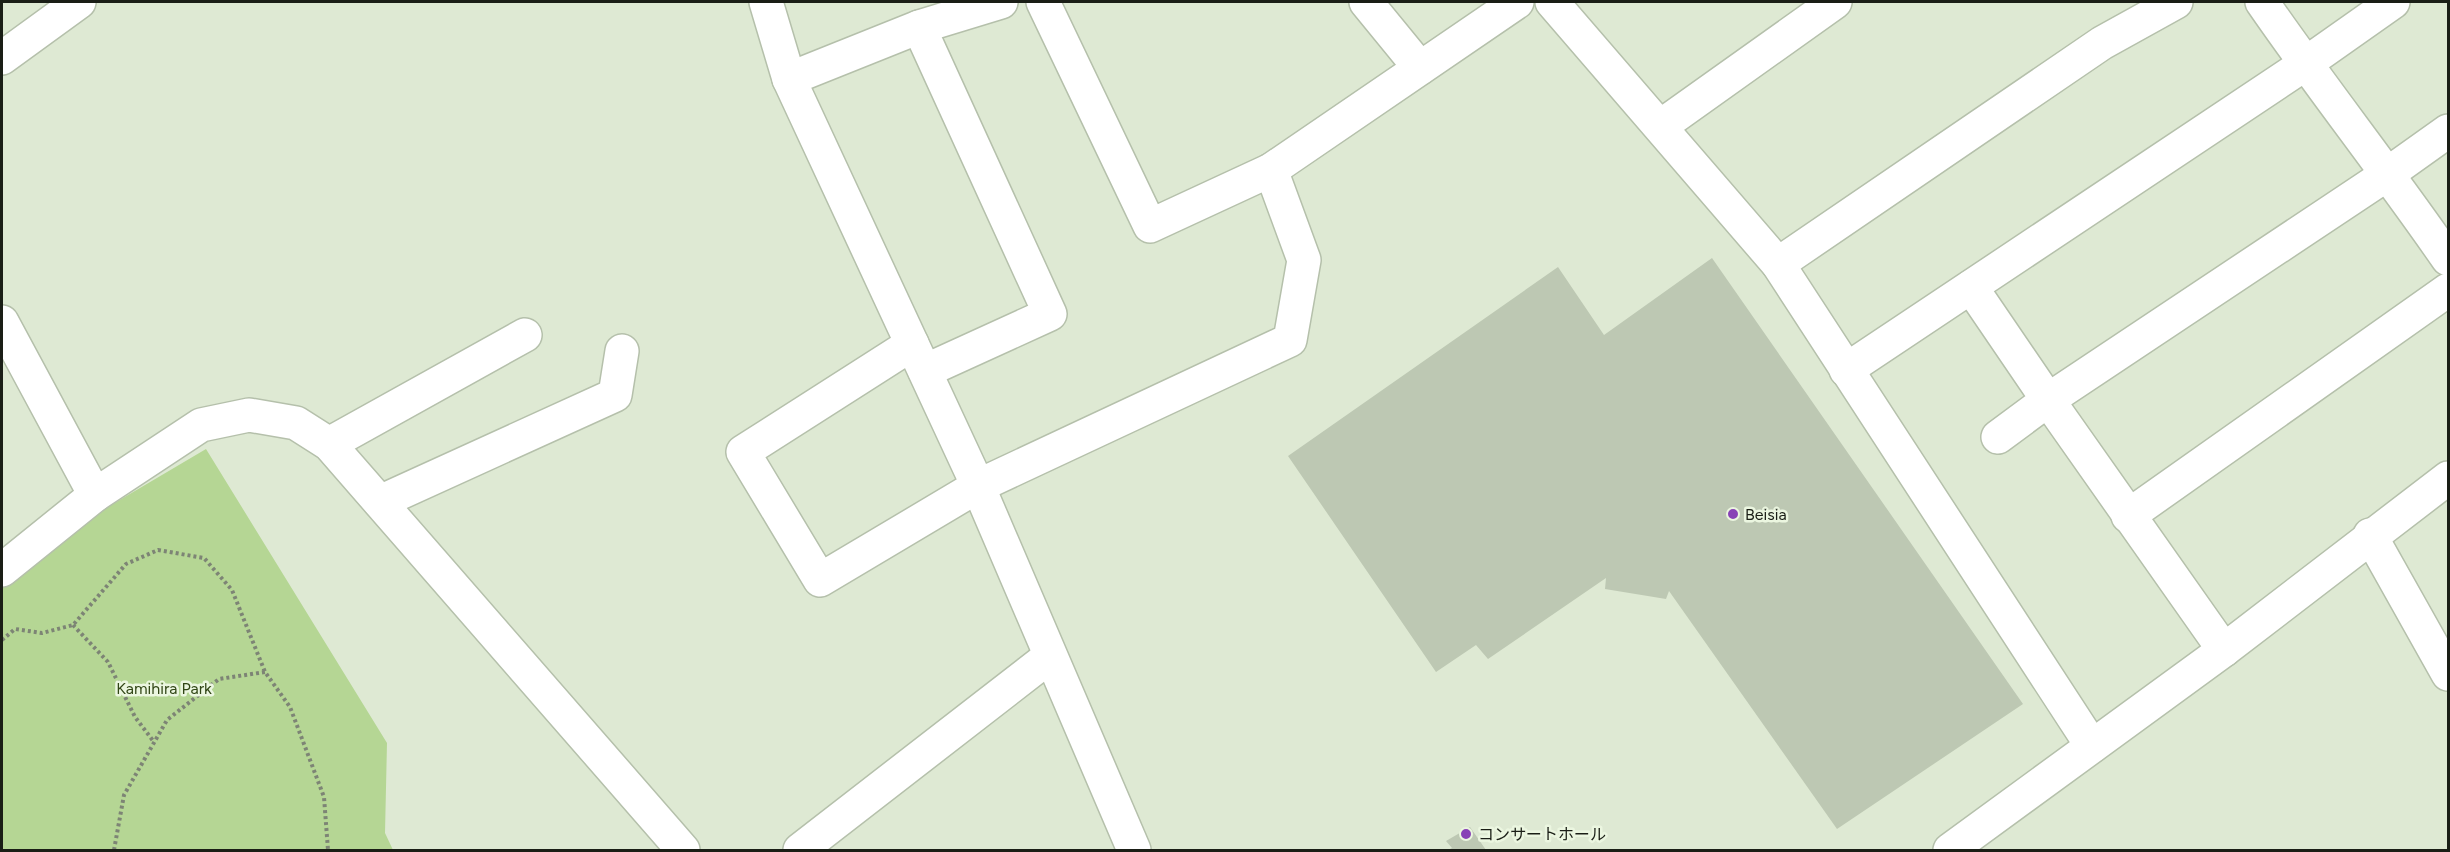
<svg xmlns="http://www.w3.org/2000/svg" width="2450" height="852" viewBox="0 0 2450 852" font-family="Figtree,'Noto Sans JP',sans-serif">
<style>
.green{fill:#b5d694}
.building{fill:#bdc8b3}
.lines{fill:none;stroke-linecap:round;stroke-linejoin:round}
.minor-casing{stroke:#b5c0ab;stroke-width:36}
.tertiary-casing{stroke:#b5c0ab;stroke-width:36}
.path{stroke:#7d8475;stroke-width:4;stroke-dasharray:3 3;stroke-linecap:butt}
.minor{stroke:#fff;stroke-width:33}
.tertiary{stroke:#fff;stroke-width:33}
.poi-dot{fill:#8842b6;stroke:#ebf6e0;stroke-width:2}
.labels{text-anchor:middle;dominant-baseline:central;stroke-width:5;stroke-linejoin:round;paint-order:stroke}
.poi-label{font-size:16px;fill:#1a1e16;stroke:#ebf6e0;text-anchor:start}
.park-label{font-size:16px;fill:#314616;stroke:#ebf6e0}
</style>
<rect width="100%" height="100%" fill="#dee9d3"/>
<!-- green -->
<polygon class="green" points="206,449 387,743 385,833 393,850 2,850 2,585 101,511"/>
<!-- building -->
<g class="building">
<polygon points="1712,258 2023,704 1837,829 1669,591 1666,599 1605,589 1606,578 1488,659 1476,645 1436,672 1288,456 1558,267 1604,335"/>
<polygon points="1470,827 1486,850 1448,850 1452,848 1446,841"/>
</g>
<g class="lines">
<!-- minor casing -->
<g class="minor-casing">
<g id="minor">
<polyline points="1043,2 1150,226 1271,170 1517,2"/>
<polyline points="1366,2 1420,68"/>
<path d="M 2262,2 C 2322,89 2388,172 2448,259"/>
<polyline points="919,27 1050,314 925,371"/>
<polyline points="2,58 79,2"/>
<polyline points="789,79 919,27 1001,2"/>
<polyline points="1661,126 1835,2"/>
<polyline points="1778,264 2102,43 2176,2"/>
<polyline points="1971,287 2048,400 1998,437"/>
<polyline points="2,322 95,495"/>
<polyline points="912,344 743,452 820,580 978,486 1290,340 1304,260 1271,170"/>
<polyline points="1846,370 2305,64 2393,2"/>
<polyline points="329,444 525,335"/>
<polyline points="380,502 615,395 622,351"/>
<polyline points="2128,516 2448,290"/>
<polyline points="2370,535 2448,674"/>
<polyline points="2,570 95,495 201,425 249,415 296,423 329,444 683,850"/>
<polyline points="2224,650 2048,400 2389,173 2448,131"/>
<polyline points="800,850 1049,657"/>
</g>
</g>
<!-- tertiary casing -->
<g class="tertiary-casing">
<g id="tertiary">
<polyline points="766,2 789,79 978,486 1134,850"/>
<polyline points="1552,2 1778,264 2092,746"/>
<polyline points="1950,850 2224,650 2448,478"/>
</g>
</g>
<!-- path -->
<g class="path">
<polyline points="73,625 108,662 135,717 154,742"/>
<polyline points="2,640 15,629 42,633 73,625 126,564 158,550 204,558 232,590 265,672 290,707 324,797 328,850"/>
<polyline points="114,850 124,795 167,720 219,679 265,672"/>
</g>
<!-- minor -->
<use href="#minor" class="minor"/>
<!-- tertiary -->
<use href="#tertiary" class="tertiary"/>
</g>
<!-- markers -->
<g class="poi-dot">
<circle cx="1733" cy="514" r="6"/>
<circle cx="1466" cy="834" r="6"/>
</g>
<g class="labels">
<!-- poi labels -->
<g class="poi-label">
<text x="1745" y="514">Beisia</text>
<text x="1478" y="834">コンサートホール</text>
</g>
<!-- park labels -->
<g class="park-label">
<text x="164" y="688">Kamihira Park</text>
</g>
</g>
<!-- border -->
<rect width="2450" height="852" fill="none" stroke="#1a1e16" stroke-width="6"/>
</svg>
